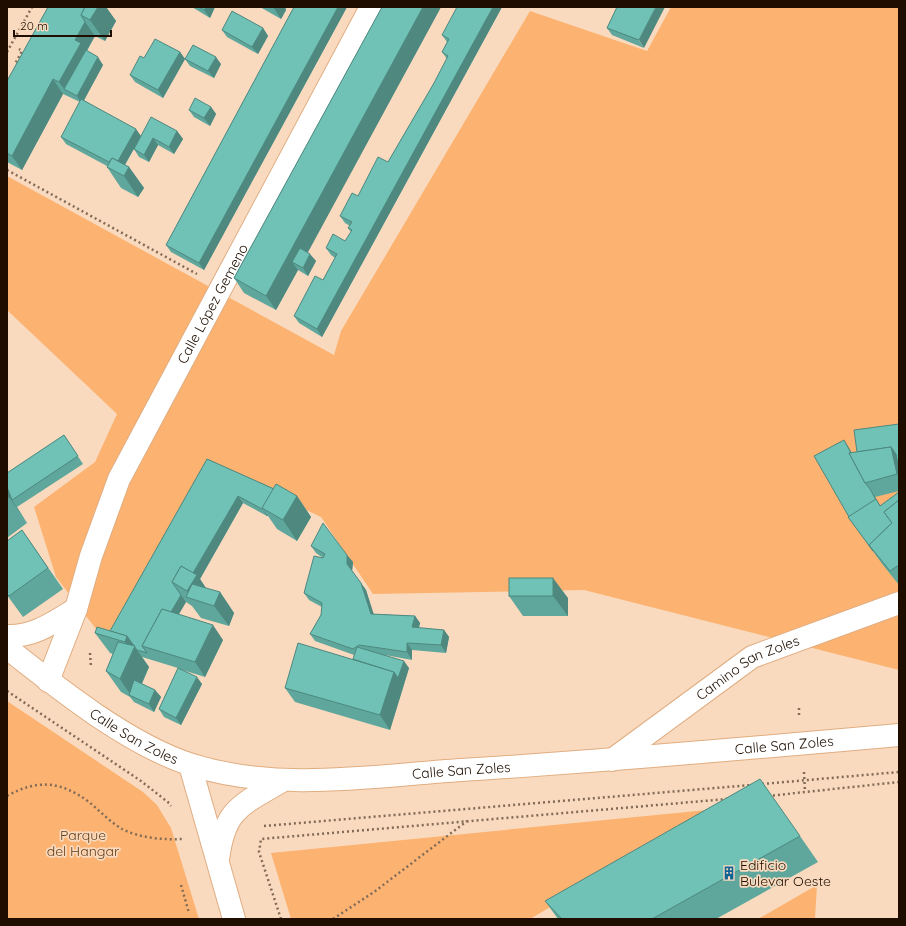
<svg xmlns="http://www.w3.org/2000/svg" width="906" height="926" viewBox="0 0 906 926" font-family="Quicksand,sans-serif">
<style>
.green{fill:#fcb371}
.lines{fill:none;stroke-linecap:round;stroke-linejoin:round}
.minor-casing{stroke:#e0ad81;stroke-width:24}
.path{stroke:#826b57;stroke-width:2.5;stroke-dasharray:2 3;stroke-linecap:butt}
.minor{stroke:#fff;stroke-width:22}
.wall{fill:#5fa79c}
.shaded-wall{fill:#4e887f}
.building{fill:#6fc2b5;stroke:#4e887f}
.labels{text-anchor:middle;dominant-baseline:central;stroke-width:3.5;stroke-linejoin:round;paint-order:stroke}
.street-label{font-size:14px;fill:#1f0e00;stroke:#f9dabf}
.park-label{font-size:14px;fill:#643d16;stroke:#f9dabf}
.poi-label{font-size:14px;fill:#1f0e00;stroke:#f9dabf;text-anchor:start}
</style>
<rect width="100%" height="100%" fill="#f9dabf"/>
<!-- green -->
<g class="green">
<polygon points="671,7 899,7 899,670 584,590 373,594 321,517 254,485 110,647 56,577 34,507 95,462 117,414 7,310 7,176 334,355 341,331 530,11 647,51"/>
<polygon points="7,701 143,792 157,805 171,828 199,919 7,919"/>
<polygon points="717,809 530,919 291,919 271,853"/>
<polygon points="817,885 815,919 758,919"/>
</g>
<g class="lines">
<!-- minor casing -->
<g class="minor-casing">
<g id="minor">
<path d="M 7,636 C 34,637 54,622 76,609"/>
<path id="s1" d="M 7,648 C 59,689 129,745 192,765 C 279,792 372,776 461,770 C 607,761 753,748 899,735"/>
<path id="s2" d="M 48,681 L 76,609 L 91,556 L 119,479 L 371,7"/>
<path id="s3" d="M 612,760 L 752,657 L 899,603"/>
<polyline points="190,765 234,919"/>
<path d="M 218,860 C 224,809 241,805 282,781"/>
</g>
</g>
<!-- path -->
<g class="path">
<polyline points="7,52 32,7"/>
<polyline points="18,65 15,64 22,51 19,49"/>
<polyline points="7,170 197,274"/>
<polyline points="90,653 91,667"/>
<polyline points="7,691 141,781 169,803 171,806"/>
<polyline points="799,708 799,715"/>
<polyline points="804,772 805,792"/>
<polyline points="762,784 899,772"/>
<path d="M 7,796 C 37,779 61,781 89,802 C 100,811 110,822 122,829 C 140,838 163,840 182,839"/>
<polyline points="768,796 899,782"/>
<polyline points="264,826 751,785"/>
<polyline points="181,885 189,913"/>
<polyline points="281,919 259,852 261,839 727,799"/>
<polyline points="333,919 374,892 467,821"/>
</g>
<!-- minor -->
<use href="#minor" class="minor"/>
</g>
<!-- wall -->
<g class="wall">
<polygon points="48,7 106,7 116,21 105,41 95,36 87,51 103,65 84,100 141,136 177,131 183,139 174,154 158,145 149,162 139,157 134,149 125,165 129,167 144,188 138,197 121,188 107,167 107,166 66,144 61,137 80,102 63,94 22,170 7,162 7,81"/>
<polygon points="192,7 215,7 210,18"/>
<polygon points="260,7 285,7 286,10 281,19"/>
<polygon points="294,7 347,7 204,270 171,252 166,245"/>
<polygon points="382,7 441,7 307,252 316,261 308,276 298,270 276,310 244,293 234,278"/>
<polygon points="502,7 322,337 299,323 294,316 323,280 335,258 331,255 326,248 345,241 351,232 348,228 350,226 345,223 340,216 388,162 434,83 447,59 442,52 447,42 442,35"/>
<polygon points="617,7 644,48 612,35 607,28"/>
<polygon points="263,28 268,36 258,54 227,37 222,30"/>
<polygon points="180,52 185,59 163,98 135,82 130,75 144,58"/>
<polygon points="185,59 221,64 214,78 190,66"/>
<polygon points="211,107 216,114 210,126 194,117 189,110"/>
<polygon points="899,424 899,491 875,497 880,506 899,492 899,585 883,565 848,517 849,517 844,440 852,453 857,452"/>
<polygon points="64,435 83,464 17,507 27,523 7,538 7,473"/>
<polygon points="207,459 274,489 297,496 311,517 297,541 277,529 268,516 267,516 243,503 200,579 206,588 220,592 234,613 229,626 201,618 192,606 186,602 179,614 223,640 205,677 179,669 202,684 181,725 164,717 159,709 178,668 142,657 149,667 142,684 155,690 161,697 154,712 134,702 130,697 121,692 106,671 113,654 110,653 95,633 110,631"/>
<polygon points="22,530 63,589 23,617 7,595 7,541"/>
<polygon points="311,546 347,555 353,562 352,571 366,590 373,614 415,616 420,623 419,628 444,630 449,637 446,653 412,650 412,660 385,655 409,668 390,730 295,702 285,688 353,659 354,655 315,641 310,634 321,615 322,607 309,600 304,593 323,558 316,553"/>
<polygon points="509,578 568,598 568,616 523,616 509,596"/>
<polygon points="800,836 818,862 716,919 558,919 545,901"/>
</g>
<!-- shaded-wall -->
<g class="shaded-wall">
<polygon points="93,7 106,7 116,21 105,41 90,20"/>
<polygon points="206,7 215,7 210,18 204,10"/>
<polygon points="273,7 285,7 286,10 281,19"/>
<polygon points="338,7 347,7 204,270 199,263"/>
<polygon points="423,7 441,7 300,267 292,262 298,270 276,310 266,296"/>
<polygon points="493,7 502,7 322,337 317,329"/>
<polygon points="656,7 665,7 644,48 639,40"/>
<polygon points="85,22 95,36 64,89 59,82 75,40"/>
<polygon points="263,28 268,36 258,54 252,47"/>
<polygon points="180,52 185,59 163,98 158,90"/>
<polygon points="98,57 103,65 82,104 77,96"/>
<polygon points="216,57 221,64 214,78 208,71"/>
<polygon points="53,79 63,94 22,170 12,156"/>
<polygon points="211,107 216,114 210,126 204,118"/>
<polygon points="136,129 141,136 120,173 115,165"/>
<polygon points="177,131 183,139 174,154 169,147"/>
<polygon points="153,138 158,145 149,162 144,155"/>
<polygon points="129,167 144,188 138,197 124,176"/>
<polygon points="310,254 316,261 308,276 303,268"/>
<polygon points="844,440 849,448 867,482 866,482"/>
<polygon points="891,447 899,459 899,477 897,474"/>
<polygon points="7,482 12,500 27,523 7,494"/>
<polygon points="870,489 875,497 885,514 880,507"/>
<polygon points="238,496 243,503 200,579 211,596 194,599 187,591 184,589"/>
<polygon points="297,496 311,517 297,541 283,520"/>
<polygon points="262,509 268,516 267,516"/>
<polygon points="347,555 353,562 352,571 347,564"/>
<polygon points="553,578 568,598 568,616 553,596"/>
<polygon points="361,583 366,590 376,621 371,614"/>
<polygon points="220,592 234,613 229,626 214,606"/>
<polygon points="181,595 186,602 157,651 149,648"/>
<polygon points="415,616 420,623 417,634 412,627"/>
<polygon points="213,625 223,640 205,677 195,662"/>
<polygon points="444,630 449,637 446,653 441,645"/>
<polygon points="127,636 149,667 135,698 132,697 120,679 132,652 125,642"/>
<polygon points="407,643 412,650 412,660 407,652"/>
<polygon points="404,661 409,668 390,730 380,715 394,672"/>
<polygon points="197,677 202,684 181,725 176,718"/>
<polygon points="155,690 161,697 154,712 149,704"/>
</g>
<!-- building -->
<g class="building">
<polygon points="48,7 85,7 81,15 85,22 75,40 81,43 59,82 53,79 12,156 7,153 7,81"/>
<polygon points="85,7 98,7 90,20 81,15"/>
<polygon points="199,7 206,7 204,10"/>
<polygon points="294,7 338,7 199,263 166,245"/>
<polygon points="382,7 423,7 266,296 234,278"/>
<polygon points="457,7 493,7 317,329 294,316 315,276 323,280 337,254 326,248 333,234 345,241 352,230 348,228 352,222 340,216 352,193 358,196 378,157 388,162 434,83 448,56 442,52 449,39 442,35"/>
<polygon points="617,7 656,7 639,40 607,28"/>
<polygon points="232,11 263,28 252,47 222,30"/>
<polygon points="155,39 180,52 158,90 130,75 140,56 144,58"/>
<polygon points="193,45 216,57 208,71 185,59"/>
<polygon points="86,50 98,57 77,96 64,89"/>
<polygon points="195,98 211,107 204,118 189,110"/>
<polygon points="81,99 136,129 118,161 112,158 109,162 61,137"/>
<polygon points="151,117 177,131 169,147 153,138 144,155 134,149"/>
<polygon points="112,158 129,167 124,176 107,167"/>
<polygon points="300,248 310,254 303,268 292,262"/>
<polygon points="899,424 899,469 896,454 891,447 857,452 854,430"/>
<polygon points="64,435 78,456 12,500 7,487 7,473"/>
<polygon points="844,440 851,453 849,453 865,483 870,489 876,500 849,517 814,456"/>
<polygon points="891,447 897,474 865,483 849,453"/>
<polygon points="207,459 274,489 262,509 238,496 193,573 181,566 172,582 181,595 171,612 162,609 142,646 147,653 137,650 127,636 110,631"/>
<polygon points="276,484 297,496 283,520 262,508"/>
<polygon points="899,492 899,500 884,512 892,523 869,545 873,551 848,517 876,499 880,506"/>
<polygon points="7,494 9,497 7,499"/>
<polygon points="899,500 899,565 890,571 869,545 892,523 884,512"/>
<polygon points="323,523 347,555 347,564 361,583 371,614 415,616 412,627 444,630 441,645 407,643 407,652 359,645 353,649 310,634 321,615 322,603 304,593 314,556 323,558 325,554 311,546"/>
<polygon points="22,530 48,568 9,596 7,594 7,541"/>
<polygon points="181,566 197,575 187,591 172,582"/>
<rect x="509" y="578" width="44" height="18"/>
<polygon points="192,584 220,592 214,606 186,597"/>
<polygon points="162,609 213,625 195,662 142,646"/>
<polygon points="97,627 127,636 125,642 95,633"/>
<polygon points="118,642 135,646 120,679 106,671"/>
<polygon points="298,643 394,672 380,715 285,688"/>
<polygon points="357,647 404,661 398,678 394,672 353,659"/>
<polygon points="178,668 197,677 176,718 159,709"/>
<polygon points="134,680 155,690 149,704 129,695"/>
<polygon points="760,779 800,836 652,919 562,919 545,901"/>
</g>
<!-- icons -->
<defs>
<g id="building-bare" transform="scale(1.08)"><path d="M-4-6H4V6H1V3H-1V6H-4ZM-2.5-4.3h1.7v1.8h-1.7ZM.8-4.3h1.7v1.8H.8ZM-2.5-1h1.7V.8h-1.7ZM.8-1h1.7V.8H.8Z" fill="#126395" stroke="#f9dabf" stroke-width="2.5" paint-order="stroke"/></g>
</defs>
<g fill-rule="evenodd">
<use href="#building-bare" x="729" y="873"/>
</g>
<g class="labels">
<!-- street labels -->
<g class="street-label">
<text stroke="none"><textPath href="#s2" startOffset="413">Calle López Gemeno</textPath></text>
<text stroke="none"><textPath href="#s3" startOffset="165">Camino San Zoles</textPath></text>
<text stroke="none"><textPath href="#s1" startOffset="155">Calle San Zoles</textPath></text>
<text stroke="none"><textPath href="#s1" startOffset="815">Calle San Zoles</textPath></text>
<text stroke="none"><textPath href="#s1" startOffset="491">Calle San Zoles</textPath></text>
</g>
<!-- park labels -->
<g class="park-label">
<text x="83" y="835">Parque<tspan x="83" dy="16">del Hangar</tspan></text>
</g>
<!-- poi labels -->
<g class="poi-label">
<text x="740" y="865">Edificio<tspan x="740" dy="16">Bulevar Oeste</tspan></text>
</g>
</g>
<!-- border -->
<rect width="906" height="926" fill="none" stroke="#1f0e00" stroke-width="16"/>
<!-- scale -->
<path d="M14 30v6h97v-6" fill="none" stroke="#1f0e00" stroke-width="2"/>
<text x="20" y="30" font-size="12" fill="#1f0e00" stroke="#f9dabf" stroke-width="3" paint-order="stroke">20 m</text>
</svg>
